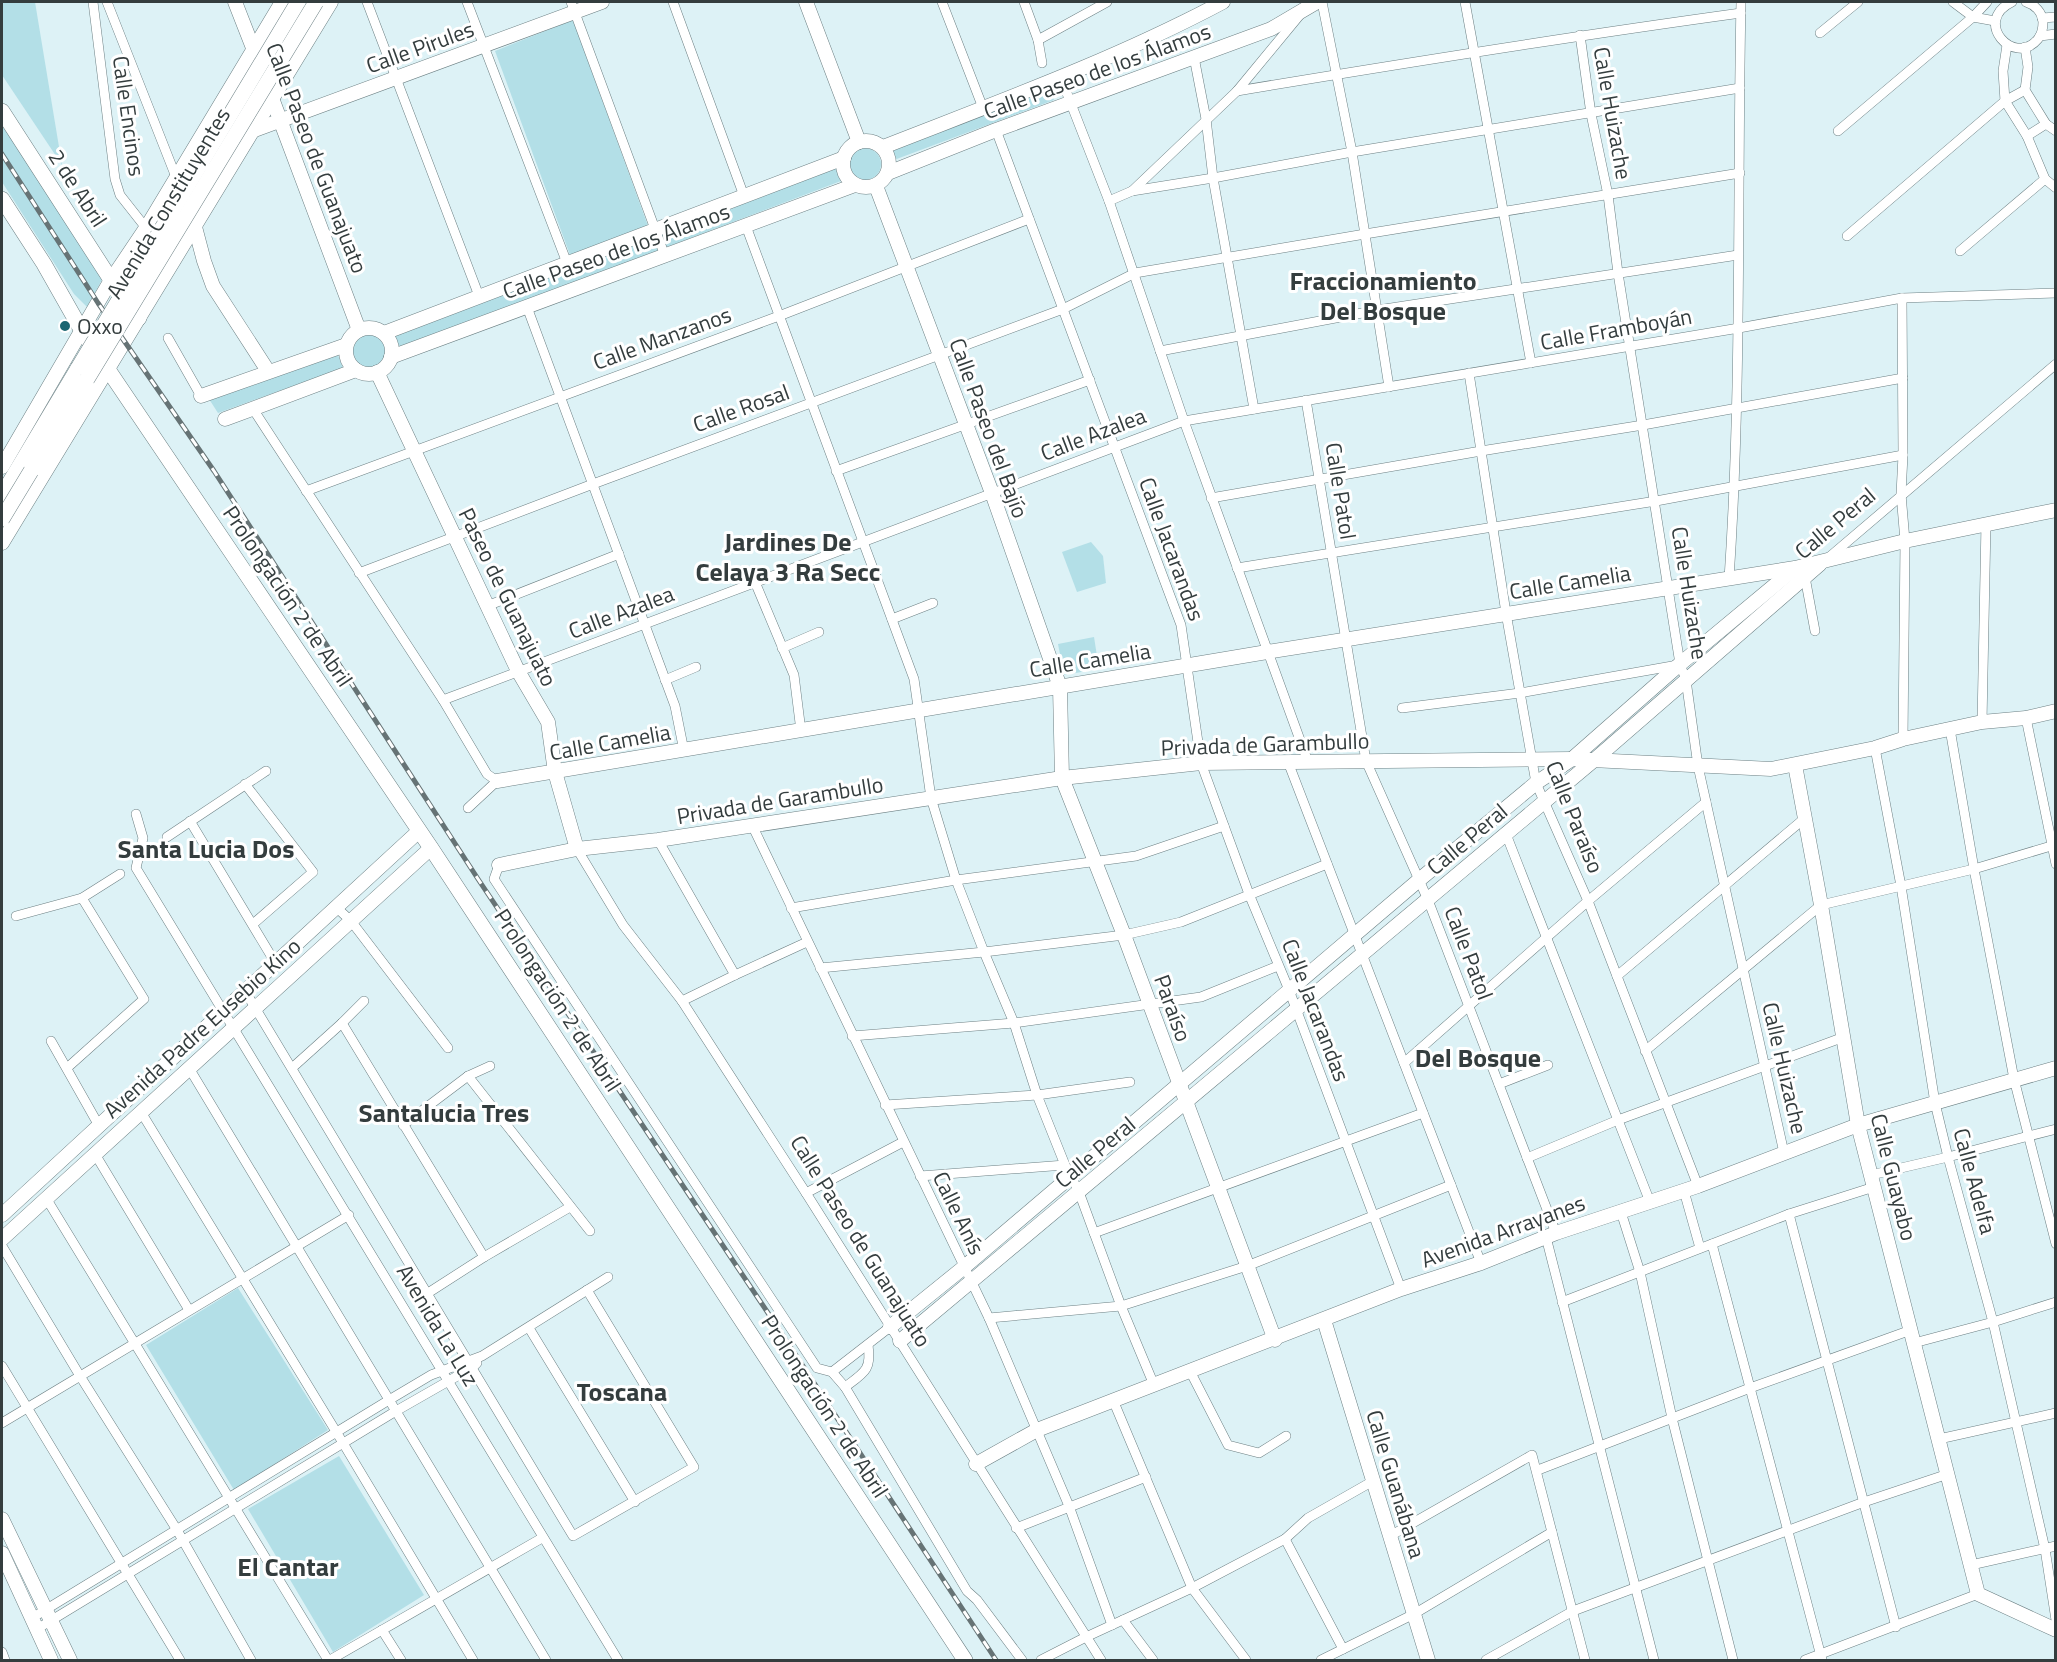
<svg xmlns="http://www.w3.org/2000/svg" width="2057" height="1662" viewBox="0 0 2057 1662" font-family="'Titillium Web',sans-serif">
<style>
.green{fill:#b3dfe7}
.lines{fill:none;stroke-linecap:round;stroke-linejoin:round}
.street-casing{stroke:#6d8084;stroke-width:10}
.secondary-casing{stroke:#6d8084;stroke-width:15}
.primary-casing{stroke:#6d8084;stroke-width:16}
.street{stroke:#fff;stroke-width:9}
.secondary{stroke:#fff;stroke-width:14}
.primary{stroke:#fff;stroke-width:15}
.rail-casing{stroke:#667375;stroke-width:5}
.rail{stroke:#fff;stroke-width:3;stroke-dasharray:9;stroke-linecap:butt}
.primary-bridge-casing{stroke:#6d8084;stroke-width:16;stroke-linecap:butt}
.primary-bridge{stroke:#fff;stroke-width:15}
.poi-dot{fill:#1b6571;stroke:#fff;stroke-width:2}
.labels{text-anchor:middle;dominant-baseline:central;stroke-width:6;stroke-linejoin:round;paint-order:stroke}
.street-label{font-size:22px;fill:#343d3e;stroke:#fff}
.poi-label{font-size:22px;fill:#343d3e;stroke:#fff;text-anchor:start}
.quarter-label{font-size:26px;font-weight:bold;fill:#343d3e;stroke:#fff}
</style>
<rect width="100%" height="100%" fill="#ddf2f6"/>
<!-- green -->
<g class="green">
<polygon points="2,2 35,2 62,165 2,75"/>
<polygon points="573,20 648,226 570,255 495,51"/>
<polygon points="1049,90 1054,100 894,160 894,155 890,150"/>
<polygon points="2,119 104,276 87,307 74,294 2,182"/>
<circle cx="865" cy="164" r="16"/>
<polygon points="835,166 841,181 395,350 395,341 390,335"/>
<circle cx="369" cy="352" r="17"/>
<polygon points="338,355 343,368 218,413 209,399"/>
<polygon points="1091,542 1103,556 1106,583 1077,592 1062,552"/>
<polygon points="1094,637 1099,669 1064,675 1058,644"/>
<polygon points="238,1288 328,1430 234,1490 146,1345"/>
<polygon points="339,1456 424,1595 333,1652 248,1509"/>
</g>
<g class="lines">
<!-- street casing -->
<g class="street-casing">
<g id="street">
<polyline points="93,2 115,179 120,195 146,228"/>
<polyline points="107,2 176,177"/>
<polyline points="367,2 479,296"/>
<polyline points="467,2 567,263"/>
<polyline points="571,2 665,256"/>
<polyline points="673,2 744,196"/>
<polyline points="942,2 983,108"/>
<polyline points="1024,2 1038,40 1042,63"/>
<polyline points="1322,2 1352,152 1389,387"/>
<polyline points="1465,2 1531,363"/>
<polyline points="1953,2 1973,17 1995,21"/>
<path d="M 2012,2 C 1972,21 2014,68 2038,39 C 2042,34 2043,28 2043,22 C 2042,12 2035,5 2026,2"/>
<polyline points="2042,18 2056,17"/>
<polyline points="1820,33 1858,2"/>
<polyline points="1580,35 1591,114 1608,195 1618,273 1680,664 1686,680 1698,766 1784,1153"/>
<polyline points="2040,36 2056,34"/>
<polyline points="1038,40 1107,2"/>
<polyline points="2007,45 2003,71 2005,101 2027,136 2045,179 2056,188"/>
<polyline points="2025,47 2028,67 2025,90 2046,124 2056,131"/>
<polyline points="1194,57 1206,119 1213,178 1254,409"/>
<polyline points="1061,78 1109,201 1184,421 1308,762"/>
<path d="M 1237,91 C 1405,63 1573,36 1741,13"/>
<polyline points="996,130 1181,625 1201,763 1249,894 1289,990 1401,1289"/>
<polyline points="1838,131 1973,17 1987,2"/>
<polyline points="2027,136 2046,124"/>
<polyline points="1132,191 1213,178 1352,152 1740,88"/>
<polyline points="1109,201 1132,191 1237,91 1299,16"/>
<polyline points="746,226 914,679 931,798 956,880 984,952 1014,1023 1037,1095 1065,1165 1079,1192 1121,1306 1154,1385"/>
<polyline points="1847,236 2005,101 2025,90"/>
<polyline points="1960,251 2045,179"/>
<polyline points="1902,298 1903,455 1901,494 1905,541 1903,739"/>
<polyline points="527,307 675,706 684,751"/>
<polyline points="168,338 201,396"/>
<polyline points="1160,351 1378,310 1738,255"/>
<polyline points="1469,373 1506,613 1536,783 1588,901 1698,1186"/>
<polyline points="1306,400 1366,761 1428,900 1556,1233"/>
<polyline points="253,409 443,700 487,774 497,781 468,808"/>
<polyline points="836,471 1090,380"/>
<polyline points="306,491 779,316 1029,219"/>
<polyline points="1211,498 1481,451 1643,425 1903,378"/>
<polyline points="1827,559 2056,364"/>
<polyline points="1237,568 1656,501 1903,455"/>
<polyline points="359,573 593,484 1063,309 1135,273 1365,234 1740,173"/>
<polyline points="1805,577 1815,631"/>
<path d="M 1729,579 C 1742,387 1737,194 1741,2"/>
<polyline points="755,582 794,675 801,731"/>
<polyline points="487,606 619,554"/>
<polyline points="892,619 933,603"/>
<polyline points="782,648 819,632"/>
<polyline points="665,680 696,667"/>
<polyline points="443,700 1184,421 1739,328 1902,298 2056,293"/>
<polyline points="1402,708 1520,693 1678,665"/>
<polyline points="2026,718 2056,864"/>
<polyline points="1982,722 1986,523"/>
<polyline points="1950,729 1974,869 2014,1079 2056,1244"/>
<polyline points="1875,748 1901,886 1935,1103 1948,1157 1993,1322 2045,1549 2056,1620"/>
<polyline points="1288,762 1481,1263"/>
<polyline points="245,784 313,872 253,924"/>
<polyline points="136,814 143,838 136,868 618,1660"/>
<polyline points="190,821 276,964"/>
<polyline points="752,825 989,1318 1069,1506 1112,1625"/>
<polyline points="1506,834 1650,1202"/>
<polyline points="167,837 266,771"/>
<polyline points="658,840 735,975"/>
<polyline points="577,849 623,925 682,1001 806,1193 1101,1660"/>
<polyline points="499,865 494,879 817,1368 832,1372 845,1387 967,1591 977,1600 1022,1660"/>
<polyline points="337,908 351,921 448,1048"/>
<polyline points="791,908 956,880 1136,856 1224,826"/>
<polyline points="16,916 82,898 120,874"/>
<polyline points="820,968 984,952 1124,935 1181,922 1327,864"/>
<polyline points="1617,976 1805,818"/>
<polyline points="245,991 573,1536 694,1467 587,1290"/>
<polyline points="682,1001 735,975 807,942"/>
<polyline points="342,1023 484,1257"/>
<polyline points="852,1036 1014,1023 1201,997 1278,966"/>
<polyline points="51,1041 98,1124"/>
<polyline points="1645,1051 1821,905 1974,869 2051,846"/>
<polyline points="1404,1063 1588,901 1706,802"/>
<polyline points="67,1068 144,999 82,898"/>
<polyline points="189,1068 546,1660"/>
<polyline points="292,1068 342,1023 364,1001"/>
<polyline points="468,1076 590,1231"/>
<polyline points="1499,1084 1548,1065"/>
<polyline points="885,1105 1037,1095 1130,1082"/>
<polyline points="141,1112 343,1443 473,1660"/>
<polyline points="403,1125 468,1076 490,1066"/>
<polyline points="95,1154 189,1310"/>
<polyline points="1527,1158 1618,1120 1844,1037"/>
<polyline points="1871,1175 1948,1157 2056,1129"/>
<polyline points="920,1176 1065,1165"/>
<polyline points="1684,1191 1700,1248"/>
<polyline points="806,1193 903,1142"/>
<path d="M 46,1198 C 139,1353 235,1505 328,1660"/>
<polyline points="1621,1212 1640,1272 1672,1418 1733,1660"/>
<polyline points="1789,1214 1896,1627"/>
<polyline points="1094,1233 1423,1113"/>
<polyline points="1546,1237 1654,1660"/>
<polyline points="1712,1244 1822,1660"/>
<polyline points="2,1246 80,1376 177,1530 251,1660"/>
<polyline points="428,1293 484,1257 570,1207"/>
<polyline points="1562,1302 1789,1214 1874,1187"/>
<polyline points="989,1318 1121,1306 1247,1266 1451,1185"/>
<polyline points="529,1328 635,1502"/>
<polyline points="1914,1343 1993,1322 2056,1302"/>
<polyline points="2,1366 180,1660"/>
<polyline points="1190,1371 1228,1445 1259,1453 1286,1436"/>
<polyline points="832,1372 890,1327"/>
<path d="M 845,1387 C 864,1373 872,1370 868,1345"/>
<polyline points="1113,1400 1192,1588 1246,1660"/>
<polyline points="2,1423 349,1215"/>
<polyline points="1939,1439 2056,1413"/>
<polyline points="1538,1470 1750,1388 1911,1330"/>
<polyline points="1016,1528 1146,1477"/>
<polyline points="1390,1536 1532,1455 1585,1660"/>
<polyline points="1285,1539 1343,1649"/>
<polyline points="1971,1565 2056,1546"/>
<polyline points="32,1618 389,1400 431,1375 482,1356 608,1277"/>
<polyline points="1123,1620 1153,1660"/>
<polyline points="37,1629 396,1411 473,1367 477,1363"/>
<polyline points="382,1630 401,1660"/>
<polyline points="2,1652 5,1660"/>
<polyline points="330,1660 542,1538"/>
<polyline points="1041,1660 1086,1637 1192,1588 1285,1539 1308,1518 1373,1481"/>
<polyline points="1321,1660 1414,1614 1552,1532"/>
<polyline points="1486,1660 1573,1611 1864,1502 1948,1474"/>
<polyline points="1805,1660 1978,1594"/>
</g>
</g>
<!-- secondary casing -->
<g class="secondary-casing">
<g id="secondary">
<polyline points="235,2 255,53"/>
<polyline points="806,2 859,142"/>
<polyline points="270,93 359,330"/>
<polyline points="252,131 602,2"/>
<circle cx="866" cy="164" r="23"/>
<path d="M 883,147 C 998,102 1114,60 1223,2"/>
<polyline points="888,173 996,130 1271,29 1317,2"/>
<polyline points="876,186 992,493 1060,687 1062,778 1124,935 1275,1340"/>
<polyline points="195,227 204,261 213,286 268,371"/>
<circle cx="369" cy="351" r="23"/>
<polyline points="384,333 844,158"/>
<polyline points="391,357 855,185"/>
<polyline points="377,372 518,671 548,722 555,772 577,849"/>
<polyline points="201,396 346,345"/>
<polyline points="225,419 356,370"/>
<polyline points="2,467 111,280 146,228 282,2"/>
<polyline points="2,543 331,2"/>
<polyline points="1795,765 1821,905 1858,1125 1978,1594 2056,1630"/>
<polyline points="497,781 1267,652 1795,568 1905,541 2056,510"/>
<polyline points="499,865 577,849 658,840 1062,778 1201,763 1572,759 1771,769 1875,748 1903,739 1982,722 2026,718 2056,711"/>
<polyline points="2,1215 419,831"/>
<polyline points="2,1239 431,848"/>
<polyline points="1324,1320 1428,1660"/>
<polyline points="890,1327 963,1268 1419,880 1536,783 1572,759 1680,664 1793,570"/>
<polyline points="900,1341 1593,761 1820,564"/>
<polyline points="976,1464 1037,1430 1401,1289 1481,1263 1556,1233 1698,1186 1858,1125 2056,1068"/>
<polyline points="2,1519 70,1660"/>
<polyline points="2,1553 51,1660"/>
</g>
</g>
<!-- primary casing -->
<g class="primary-casing">
<g id="primary">
<polyline points="2,111 111,280 139,318"/>
<polyline points="2,199 44,264 82,331 431,848 965,1660"/>
<polyline points="31,471 87,379"/>
<polyline points="2,495 78,368"/>
</g>
</g>
<!-- street -->
<use href="#street" class="street"/>
<!-- secondary -->
<use href="#secondary" class="secondary"/>
<!-- primary -->
<use href="#primary" class="primary"/>
<!-- rail casing -->
<g class="rail-casing">
<polyline id="rail" points="2,154 98,303 214,471 478,879 772,1319 996,1660"/>
</g>
<!-- rail -->
<use href="#rail" class="rail"/>
<!-- primary-bridge casing -->
<g class="primary-bridge-casing">
<g id="primary-bridge">
<polyline points="78,368 298,2"/>
<polyline points="87,379 316,2"/>
<polyline points="2,519 31,471"/>
</g>
</g>
<!-- primary-bridge -->
<use href="#primary-bridge" class="primary-bridge"/>
</g>
<!-- markers -->
<circle class="poi-dot" cx="65" cy="326" r="6"/>
<g class="labels">
<!-- street labels -->
<g class="street-label">
<text transform="translate(420 47) rotate(-20)">Calle Pirules</text>
<text transform="translate(1097 71) rotate(-20)">Calle Paseo de los Álamos</text>
<text transform="translate(1613 113) rotate(80)">Calle Huizache</text>
<text transform="translate(129 116) rotate(82)">Calle Encinos</text>
<text transform="translate(317 158) rotate(69)">Calle Paseo de Guanajuato</text>
<text transform="translate(78 188) rotate(57)">2 de Abril</text>
<text transform="translate(168 203) rotate(-59)">Avenida Constituyentes</text>
<text transform="translate(616 251) rotate(-20)">Calle Paseo de los Álamos</text>
<text transform="translate(1616 329) rotate(-10)">Calle Framboyán</text>
<text transform="translate(662 338) rotate(-20)">Calle Manzanos</text>
<text transform="translate(741 408) rotate(-20)">Calle Rosal</text>
<text transform="translate(989 428) rotate(70)">Calle Paseo del Bajío</text>
<text transform="translate(1093 434) rotate(-21)">Calle Azalea</text>
<text transform="translate(1341 491) rotate(81)">Calle Patol</text>
<text transform="translate(1835 523) rotate(-40)">Calle Peral</text>
<text transform="translate(1172 549) rotate(70)">Calle Jacarandas</text>
<text transform="translate(1570 582) rotate(-9)">Calle Camelia</text>
<text transform="translate(1690 593) rotate(81)">Calle Huizache</text>
<text transform="translate(288 596) rotate(56)">Prolongación 2 de Abril</text>
<text transform="translate(508 597) rotate(64)">Paseo de Guanajuato</text>
<text transform="translate(621 612) rotate(-21)">Calle Azalea</text>
<text transform="translate(1090 660) rotate(-9)">Calle Camelia</text>
<text transform="translate(610 742) rotate(-10)">Calle Camelia</text>
<text transform="translate(1265 744) rotate(-2)">Privada de Garambullo</text>
<text transform="translate(780 800) rotate(-9)">Privada de Garambullo</text>
<text transform="translate(1575 817) rotate(68)">Calle Paraíso</text>
<text transform="translate(1467 839) rotate(-40)">Calle Peral</text>
<text transform="translate(1469 953) rotate(69)">Calle Patol</text>
<text transform="translate(558 1000) rotate(57)">Prolongación 2 de Abril</text>
<text transform="translate(1173 1008) rotate(70)">Paraíso</text>
<text transform="translate(1316 1010) rotate(69)">Calle Jacarandas</text>
<text transform="translate(202 1028) rotate(-42)">Avenida Padre Eusebio Kino</text>
<text transform="translate(1785 1068) rotate(77)">Calle Huizache</text>
<text transform="translate(1095 1152) rotate(-40)">Calle Peral</text>
<text transform="translate(1894 1177) rotate(76)">Calle Guayabo</text>
<text transform="translate(1975 1181) rotate(75)">Calle Adelfa</text>
<text transform="translate(959 1213) rotate(64)">Calle Anís</text>
<text transform="translate(1503 1231) rotate(-20)">Avenida Arrayanes</text>
<text transform="translate(861 1241) rotate(58)">Calle Paseo de Guanajuato</text>
<text transform="translate(438 1325) rotate(59)">Avenida La Luz</text>
<text transform="translate(825 1406) rotate(57)">Prolongación 2 de Abril</text>
<text transform="translate(1396 1484) rotate(73)">Calle Guanábana</text>
</g>
<!-- poi labels -->
<g class="poi-label">
<text x="77" y="326">Oxxo</text>
</g>
<!-- quarter labels -->
<g class="quarter-label">
<text x="1383" y="280">Fraccionamiento<tspan x="1383" dy="30">Del Bosque</tspan></text>
<text x="788" y="541">Jardines De<tspan x="788" dy="30">Celaya 3 Ra Secc</tspan></text>
<text x="206" y="848">Santa Lucia Dos</text>
<text x="1478" y="1057">Del Bosque</text>
<text x="444" y="1112">Santalucia Tres</text>
<text x="622" y="1391">Toscana</text>
<text x="288" y="1566">El Cantar</text>
</g>
</g>
<!-- border -->
<rect width="2057" height="1662" fill="none" stroke="#343d3e" stroke-width="6"/>
</svg>
